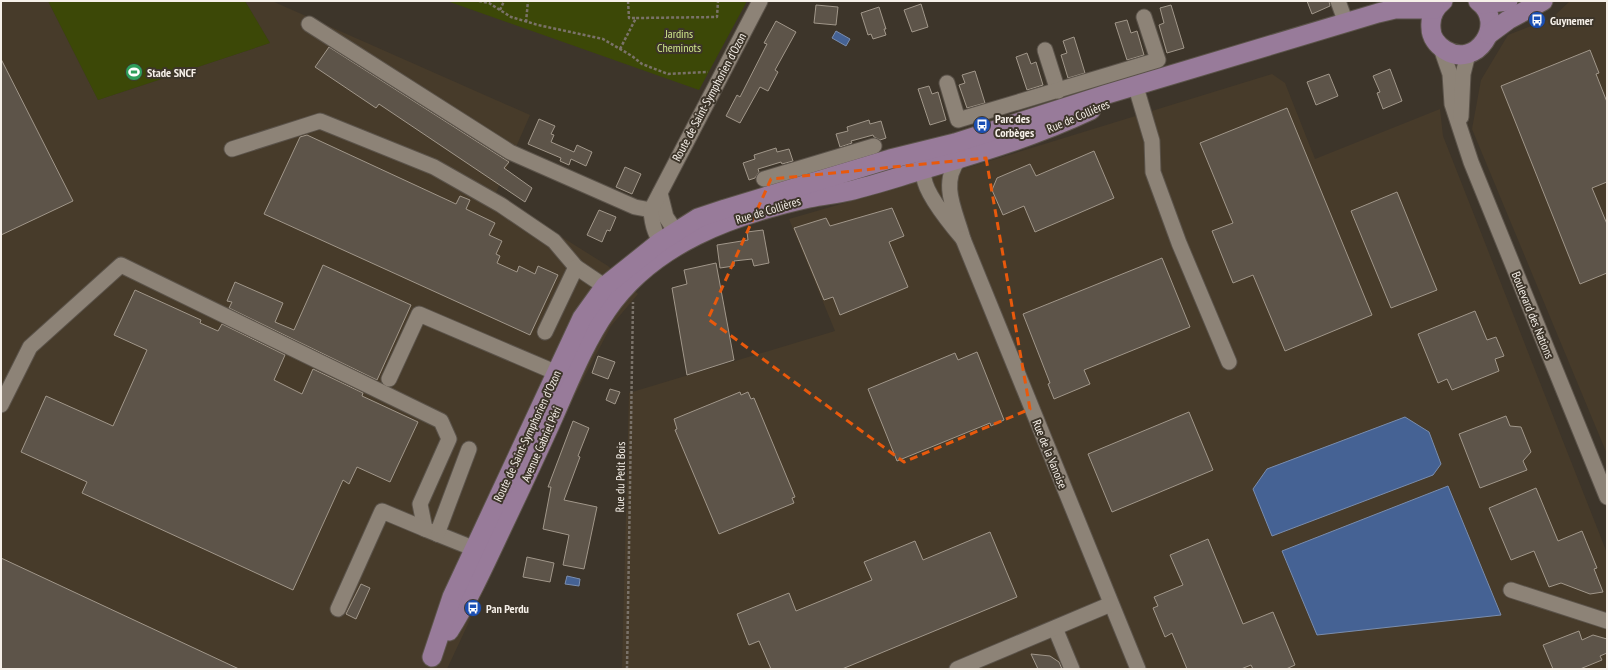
<svg xmlns="http://www.w3.org/2000/svg" width="1608" height="670" viewBox="0 0 1608 670" font-family="'PT Sans Narrow',sans-serif">
<style>
.built{fill:#473b2a}
.green{fill:#3c4807}
.water{fill:#456294;stroke:#7a8dae}
.building{fill:#5d5449;stroke:#a1978a}
.lines{fill:none;stroke-linecap:round;stroke-linejoin:round}
.minor-casing{stroke:#5b534a;stroke-width:17}
.major-casing{stroke:#5b534a;stroke-width:21}
.path{stroke:#7a7269;stroke-width:2.5;stroke-dasharray:3 2;stroke-linecap:butt}
.minor{stroke:#8d8377;stroke-width:15}
.major{stroke:#987b9a;stroke-width:19}
.marked{fill:none;stroke:#e8590c;stroke-width:3;stroke-dasharray:8 5;stroke-linejoin:round}
.labels{text-anchor:middle;dominant-baseline:central;stroke-width:4;stroke-linejoin:round;paint-order:stroke}
.poi-label{font-size:12px;font-weight:bold;fill:#f6f0e9;stroke:#3d352a;text-anchor:start}
.park-label{font-size:12px;fill:#cfe68c;stroke:#3d352a}
.street-label{font-size:12px;fill:#f6f0e9;stroke:#3d352a}
</style>
<rect width="100%" height="100%" fill="#3d352a"/>
<!-- built -->
<g class="built">
<polygon points="1,1 48,1 98,100 270,43 245,1 272,1 530,115 495,195 608,266 638,294 611,326 574,397 447,669 1,669"/>
<polygon points="1570,1 1607,1 1607,454 1472,129 1481,80 1508,35 1552,18"/>
<polygon points="1272,74 1285,83 1315,159 1440,109 1443,136 1607,553 1607,669 622,669 629,393 835,331 789,219 973,166"/>
</g>
<!-- green -->
<g class="green">
<polygon points="48,1 245,1 270,43 98,100"/>
<polygon points="447,1 747,1 699,90"/>
</g>
<!-- water -->
<g class="water">
<polygon points="836,31 850,39 846,46 832,38"/>
<polygon points="1405,417 1429,432 1441,464 1433,475 1272,536 1253,489 1267,469"/>
<polygon points="1448,486 1501,615 1317,635 1282,551"/>
<polygon points="567,576 580,579 579,586 565,584"/>
</g>
<!-- building -->
<g class="building">
<polygon points="1307,1 1329,1 1330,6 1312,14"/>
<polygon points="921,4 928,27 912,32 904,10"/>
<polygon points="816,5 838,7 836,25 814,23"/>
<polygon points="1171,5 1184,48 1167,53 1159,25 1164,23 1160,8"/>
<polygon points="879,7 886,29 884,29 886,35 873,39 871,34 868,35 861,13"/>
<polygon points="1127,20 1131,33 1137,31 1144,55 1127,60 1115,23"/>
<polygon points="776,21 796,32 775,70 778,72 768,91 760,87 740,123 726,116 737,95 740,97 767,44 764,43"/>
<polygon points="1074,37 1085,73 1068,78 1061,55 1067,53 1063,41"/>
<polygon points="329,47 509,162 504,168 532,188 525,202 379,104 376,108 315,67"/>
<polygon points="1590,50 1599,73 1596,74 1607,102 1607,182 1592,188 1607,224 1607,273 1580,284 1501,86"/>
<polygon points="1027,53 1031,64 1036,62 1043,85 1027,90 1016,57"/>
<polygon points="1,59 73,201 1,235"/>
<polygon points="1390,69 1402,101 1383,109 1377,93 1380,92 1373,76"/>
<polygon points="975,71 985,103 967,108 959,85 965,83 962,75"/>
<polygon points="1329,74 1338,96 1316,105 1307,82"/>
<polygon points="929,86 932,94 938,92 946,120 930,125 918,89"/>
<polygon points="1287,108 1372,315 1285,351 1253,275 1233,283 1212,231 1233,223 1200,143"/>
<polygon points="539,119 555,126 551,134 554,135 551,142 574,152 577,145 592,152 586,166 571,159 569,165 560,161 561,158 528,144"/>
<polygon points="869,120 870,124 881,121 886,138 880,140 874,137 873,135 851,141 852,143 840,147 836,134 848,131 847,127"/>
<polygon points="307,135 456,204 460,196 470,200 466,209 495,223 489,235 502,241 496,254 500,256 497,263 517,272 519,266 535,274 538,266 558,275 530,335 264,214 300,137"/>
<polygon points="776,148 777,152 789,149 793,161 782,164 781,162 758,169 759,172 755,178 749,180 743,163 755,159 754,155"/>
<polygon points="1094,151 1114,198 1035,232 1024,206 1003,215 992,190 997,178 1030,164 1036,176"/>
<polygon points="625,167 641,174 632,194 616,187"/>
<polygon points="1397,192 1437,290 1391,308 1351,211"/>
<polygon points="892,208 904,236 889,242 908,287 840,315 833,297 824,300 794,228 826,218 830,226"/>
<polygon points="599,210 616,217 610,231 607,230 602,242 587,235"/>
<polygon points="763,230 769,263 754,266 752,259 734,261 734,266 720,268 717,245 748,240 747,232"/>
<polygon points="1162,258 1190,327 1084,370 1090,384 1054,399 1048,384 1050,383 1023,314"/>
<polygon points="716,263 734,360 687,375 672,288 687,284 684,270"/>
<polygon points="323,265 411,305 377,380 229,308 232,302 227,301 235,282 283,303 275,322 294,330"/>
<polygon points="135,290 201,320 200,323 218,331 222,324 285,355 274,380 302,394 313,369 363,393 362,396 418,422 390,482 357,467 349,484 343,480 293,590 82,493 87,482 21,452 46,396 113,426 147,350 114,335"/>
<polygon points="1475,311 1487,340 1496,337 1504,356 1495,359 1499,371 1452,390 1447,379 1438,383 1418,334"/>
<polygon points="977,352 1004,420 991,426 990,423 897,461 868,389 955,353 958,360"/>
<polygon points="598,356 615,362 608,379 592,373"/>
<polygon points="610,389 620,392 615,404 606,400"/>
<polygon points="740,392 741,395 748,392 751,399 754,398 795,497 792,498 794,503 719,534 675,430 677,429 674,419"/>
<polygon points="1189,412 1213,470 1112,512 1088,454"/>
<polygon points="1506,416 1510,426 1521,427 1531,452 1523,461 1527,470 1480,488 1459,434"/>
<polygon points="573,421 589,428 578,456 580,457 564,500 597,507 584,569 563,565 569,535 543,529 551,487 548,487"/>
<polygon points="1536,488 1558,541 1582,531 1597,568 1594,569 1603,592 1590,594 1561,583 1549,587 1534,551 1511,560 1489,508"/>
<polygon points="990,532 1017,597 842,669 771,669 759,641 749,645 737,614 789,593 796,611 872,580 864,562 915,541 923,560"/>
<polygon points="1208,539 1243,624 1273,612 1295,665 1286,669 1253,669 1251,665 1241,669 1187,669 1172,633 1165,637 1153,608 1158,606 1154,597 1183,585 1170,555"/>
<polygon points="527,557 554,563 550,582 523,577"/>
<polygon points="1,558 239,669 1,669"/>
<polygon points="361,584 370,588 356,619 346,614"/>
<polygon points="1579,631 1582,640 1593,635 1607,639 1607,653 1600,656 1602,660 1580,669 1553,669 1543,645"/>
<polygon points="1031,654 1050,656 1059,662 1062,669 1038,669"/>
</g>
<g class="lines">
<!-- minor casing -->
<g class="minor-casing">
<g id="minor">
<polyline points="1338,1 1346,23"/>
<polyline points="309,24 510,152 635,207 651,210"/>
<polyline points="1441,48 1450,74 1452,104 1471,162 1607,497"/>
<polyline points="1045,50 1058,91"/>
<polyline points="947,83 958,120 1158,60 1144,17"/>
<polyline points="1138,94 1152,141 1153,172 1179,243 1229,362"/>
<polyline points="1461,117 1463,74 1468,54"/>
<polyline points="232,149 320,121 434,167 501,205 554,241 576,267 613,292"/>
<path d="M 930,160 C 927,165 923,173 924,178 C 926,194 952,226 963,239 C 956,212 939,184 959,159"/>
<polyline points="764,179 874,146"/>
<polyline points="660,193 666,217 682,241"/>
<polyline points="963,239 1138,669"/>
<path d="M 666,250 C 656,237 652,226 651,210 L 760,1"/>
<polyline points="545,332 576,267"/>
<polyline points="389,379 419,314 557,373"/>
<polyline points="1,405 30,347 121,265 441,421 449,439 420,504 425,529 485,553"/>
<polyline points="437,534 469,449"/>
<polyline points="1511,590 1607,621"/>
<polyline points="338,609 382,511 425,529"/>
<polyline points="1055,628 1072,669"/>
<polyline points="957,669 1111,604"/>
</g>
</g>
<!-- major casing -->
<g class="major-casing">
<g id="major">
<path d="M 1443,1 C 1434,8 1430,17 1431,28 C 1431,37 1437,45 1445,50 C 1476,70 1508,23 1478,1"/>
<polyline points="1482,4 1508,1"/>
<polyline points="1489,34 1508,20 1543,1"/>
<path d="M 449,631 C 469,599 484,566 500,532 C 518,494 536,456 553,418 C 569,382 584,343 607,310 C 653,243 733,215 809,198 C 822,195 836,194 849,191 C 874,185 898,177 922,170 C 979,153 1036,136 1091,110"/>
<polyline points="432,657 452,597 582,318 605,286 660,242 698,218 725,209 890,159 955,143 1104,95 1378,13 1395,9 1435,9"/>
</g>
</g>
<!-- path -->
<g class="path">
<polyline points="479,1 489,3 511,17 538,25 603,39 632,56 642,64 668,74 708,72"/>
<polyline points="628,1 629,18 636,18"/>
<polyline points="500,10 504,1"/>
<polyline points="526,22 528,1"/>
<polyline points="620,49 636,18 717,17 718,1"/>
<polyline points="627,669 633,302"/>
</g>
<!-- minor -->
<use href="#minor" class="minor"/>
<!-- major -->
<use href="#major" class="major"/>
</g>
<!-- marked area -->
<path class="marked" d="M 986,158 L 1030,409 L 904,462 L 708,319 L 771,179 Z"/>
<!-- icons -->
<defs>
<g id="bus-disc" transform="scale(0.9)"><circle r="9.5" fill="#1a4fb4" stroke="#3d352a"/><path d="M-5-6H5V4H4V6H2V4H-2V6H-4V4H-5ZM-3.5-4V0h7V-4ZM-3.5 1.2v1.5H-2V1.2ZM2 1.2v1.5H3.5V1.2Z" fill="#fff"/></g>
<g id="stadium-disc" transform="scale(0.9)"><circle r="9.5" fill="#2e9e5b" stroke="#3d352a"/><path d="M0-5a6.5 5 0 1 0 0 10a6.5 5 0 1 0 0-10ZM-3.5-1.8h7v3.6h-7Z" fill="#fff"/></g>
</defs>
<g fill-rule="evenodd">
<use href="#bus-disc" x="1537" y="20"/>
<use href="#stadium-disc" x="134" y="72"/>
<use href="#bus-disc" x="982" y="125"/>
<use href="#bus-disc" x="473" y="608"/>
</g>
<g class="labels">
<!-- poi labels -->
<g class="poi-label">
<text x="1550" y="20">Guynemer</text>
<text x="147" y="72">Stade SNCF</text>
<text x="995" y="118">Parc des<tspan x="995" dy="14">Corbèges</tspan></text>
<text x="486" y="608">Pan Perdu</text>
</g>
<!-- park labels -->
<g class="park-label">
<text x="679" y="33">Jardins<tspan x="679" dy="14">Cheminots</tspan></text>
</g>
<!-- street labels -->
<g class="street-label">
<text transform="translate(709 97) rotate(-62)">Route de Saint-Symphorien d'Ozon</text>
<text transform="translate(1078 116) rotate(-23)">Rue de Collières</text>
<text transform="translate(768 210) rotate(-17)">Rue de Collières</text>
<text transform="translate(1533 315) rotate(68)">Boulevard des Nations</text>
<text transform="translate(527 436) rotate(-65)">Route de Saint-Symphorien d'Ozon</text>
<text transform="translate(541 444) rotate(-66)">Avenue Gabriel Péri</text>
<text transform="translate(1050 454) rotate(68)">Rue de la Vanoise</text>
<text transform="translate(620 477) rotate(-89)">Rue du Petit Bois</text>
</g>
</g>
<!-- border -->
<rect width="1608" height="670" fill="none" stroke="#f6f0e9" stroke-width="4"/>
</svg>
